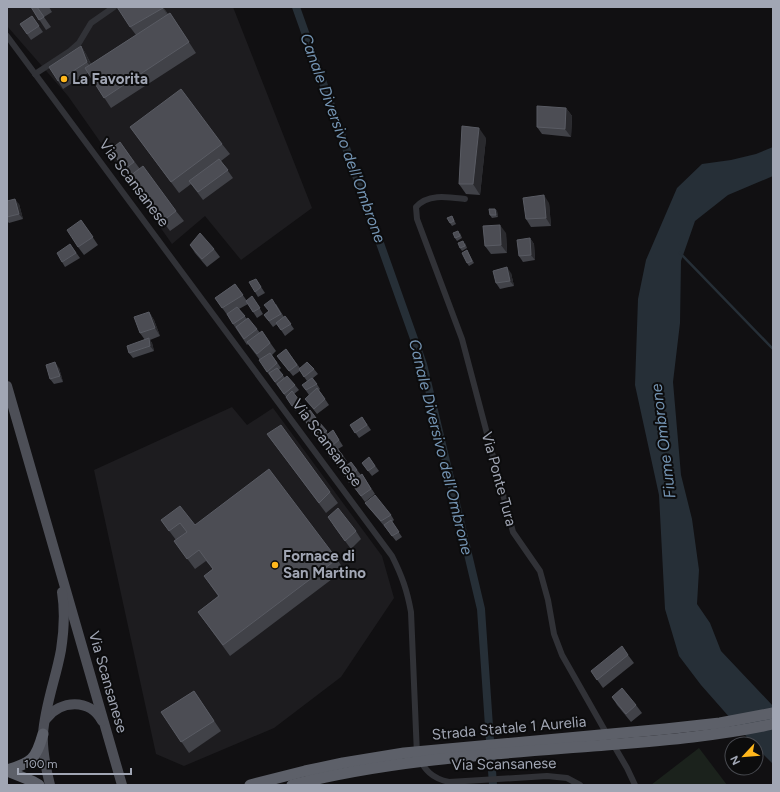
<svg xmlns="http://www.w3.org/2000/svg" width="780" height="792" viewBox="0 0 780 792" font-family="Figtree,sans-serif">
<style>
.built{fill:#1d1c1f}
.green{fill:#1b221c}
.water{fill:#262f37}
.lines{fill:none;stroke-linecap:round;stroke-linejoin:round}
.stream{stroke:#262f37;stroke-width:2.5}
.canal{stroke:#262f37;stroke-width:8}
.street{stroke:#313237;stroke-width:6}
.primary{stroke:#4d4f57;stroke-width:10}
.highway{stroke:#5d6069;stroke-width:11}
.highway-bridge{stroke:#5d6069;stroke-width:11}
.wall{fill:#414248}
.shaded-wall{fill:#2a2a2e}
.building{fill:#4c4d54;stroke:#595b63}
.poi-dot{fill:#ffb71c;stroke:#0c0c0d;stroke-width:1.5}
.labels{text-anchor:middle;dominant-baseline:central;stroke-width:4;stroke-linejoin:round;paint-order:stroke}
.poi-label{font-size:15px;font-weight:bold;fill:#a1a6b4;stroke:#0c0c0d;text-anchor:start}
.street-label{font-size:15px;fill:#a1a6b4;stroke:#0c0c0d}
.water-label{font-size:16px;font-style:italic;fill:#7494b3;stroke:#0c0c0d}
</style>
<rect width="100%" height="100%" fill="#111012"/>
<!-- built -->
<g class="built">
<polygon points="7,7 233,7 312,208 241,260 205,216 172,244 68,96 7,26"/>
<polygon points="232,407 247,425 273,408 382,556 394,598 341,677 274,728 184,766 156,754 94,470"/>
</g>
<!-- green -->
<polygon class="green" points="699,748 727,785 651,785"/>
<!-- water -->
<polygon class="water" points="773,147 773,176 728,195 695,221 681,261 680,323 673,382 681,475 692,519 699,570 697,604 710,623 721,651 773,706 773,764 756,747 756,744 753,744 701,685 679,656 665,609 659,495 635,385 638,299 646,260 677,188 702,164 731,160 756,154"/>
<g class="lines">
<!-- stream -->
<polyline class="stream" points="680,253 773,349"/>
<!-- canal -->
<polyline class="canal" points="296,7 423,364 481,609 493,785"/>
<!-- street -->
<g class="street">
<path d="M 7,36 L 392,556 C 402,576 407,590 411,612 L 417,755 C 425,770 431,778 449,782 L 547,776 L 567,778 L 580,785"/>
<polyline points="35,74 70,51 79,43 91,23 114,7"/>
<path d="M 465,199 C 449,197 428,193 416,207 L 417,219 L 462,339 L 513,532 L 540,571 L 548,600 L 554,634 L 562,655 L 608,736"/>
<polyline points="613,744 627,768 635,785"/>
</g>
<!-- primary -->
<g class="primary">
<polyline points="7,386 122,785"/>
<path d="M 46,719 C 60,700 90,698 102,721"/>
<path d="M 50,785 C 46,769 42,750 43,734 C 45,705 56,678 61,650 C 64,631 65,611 62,592"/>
</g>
<!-- highway -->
<g class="highway">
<path d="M 7,770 C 32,763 36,759 43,734"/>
<polyline points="7,771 32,781 39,785"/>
</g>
<!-- highway-bridge -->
<g class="highway-bridge">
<polyline points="250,785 305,771 343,763 404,753 665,729 720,723 773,713"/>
<path d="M 292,785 C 390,760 492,754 593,746 C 653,741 714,737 773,724"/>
</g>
</g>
<!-- wall -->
<g class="wall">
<polygon points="31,7 49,7 52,12 44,17 51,27 46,30"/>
<polygon points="163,7 168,14 170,13 196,53 111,108 88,73 63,89 58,81 81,46 86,54 91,64 136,35 130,27"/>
<polygon points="32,16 43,32 31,40 20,24"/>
<polygon points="566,108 572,116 571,137 542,134 537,127"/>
<polygon points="130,127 222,144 230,154 221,161 233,178 203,200 191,184 179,193"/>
<polygon points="486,138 480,195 466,194 459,184"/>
<polygon points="120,142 140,169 176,211 184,221 170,231 110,150"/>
<polygon points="7,201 19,204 23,219 9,223 7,221"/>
<polygon points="549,203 551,226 531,227 526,219"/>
<polygon points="495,209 497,211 498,217 492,218 490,215"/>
<polygon points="452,216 456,224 452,226 450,223"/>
<polygon points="81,220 98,245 84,255 78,247"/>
<polygon points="460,233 462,238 457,241 455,238"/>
<polygon points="506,233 507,253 491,254 485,246"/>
<polygon points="530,238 534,244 535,260 523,262 519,256"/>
<polygon points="465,243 467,248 462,251 460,248"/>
<polygon points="70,244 80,258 65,267 62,262"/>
<polygon points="190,245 214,249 220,257 207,267 195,253"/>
<polygon points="467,250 474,263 469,266 467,263"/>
<polygon points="511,273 514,286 500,289 496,283"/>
<polygon points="256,279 265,293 258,297 255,292"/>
<polygon points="235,284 247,301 256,302 263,314 257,318 248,304 239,309 247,319 257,329 260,333 262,331 276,351 272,355 281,368 279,370 285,378 295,385 299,390 294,394 303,406 295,411 286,397 267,372 260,360 248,344 247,345 233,324 228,316 215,298"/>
<polygon points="276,304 284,317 285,316 294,329 285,336 277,324 273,327 264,315"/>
<polygon points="149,312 154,320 160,336 150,340 152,343 154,351 133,358 129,353 145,340 140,333"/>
<polygon points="286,349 300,368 314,369 318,374 313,378 320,389 319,390 329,405 317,414 305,399 309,395 302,385 307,381 300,371 293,376 277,356"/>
<polygon points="59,368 63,382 54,384 50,379"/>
<polygon points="310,410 318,421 328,434 333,430 343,446 338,449 347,461 339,469 327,453 328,453 321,444 302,416"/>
<polygon points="362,417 371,430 359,438 350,425"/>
<polygon points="267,434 330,492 338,503 326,513"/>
<polygon points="369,457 379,471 372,476 362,463"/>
<polygon points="351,462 361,475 362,474 375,494 365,502 351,483 357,478 349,483 341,470"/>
<polygon points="365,503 391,515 394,520 392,522 402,537 396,541 385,527 369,508"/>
<polygon points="161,520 195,525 337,559 344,570 230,656 198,612 218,596 204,576 213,569 206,561 195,569 174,541 176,540"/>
<polygon points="333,525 356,531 361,539 351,549"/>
<polygon points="628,655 634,663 603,688 591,671"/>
<polygon points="194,691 221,731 189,753 161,712"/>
<polygon points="612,697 636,705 642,713 631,722 617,705"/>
</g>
<!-- shaded-wall -->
<g class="shaded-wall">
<polygon points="162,7 163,7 170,19 163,8"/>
<polygon points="81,46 86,54 93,70 87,62"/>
<polygon points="566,108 572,116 571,137 565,129"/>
<polygon points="479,128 486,138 480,195 473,184"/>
<polygon points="544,195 549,203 551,226 546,218"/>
<polygon points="15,199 19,204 23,219 19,214"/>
<polygon points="495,209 497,211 498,217 496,215"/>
<polygon points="500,225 506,233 507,253 501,245"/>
<polygon points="530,238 534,244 535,260 531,255"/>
<polygon points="507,267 511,273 514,286 510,281"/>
<polygon points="149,312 154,320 160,336 155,328"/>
<polygon points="149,338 152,343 154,351 150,346"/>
<polygon points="55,362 59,368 63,382 60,376"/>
</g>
<!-- building -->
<g class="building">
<polygon points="31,7 37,7 44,17 39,20"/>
<polygon points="117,7 162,7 163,8 130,27"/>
<polygon points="170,13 189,42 104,98 85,68"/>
<polygon points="32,16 39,26 27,34 20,24"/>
<polygon points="81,46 87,62 58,81 49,67"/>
<polygon points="181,89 222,144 171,182 130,127"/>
<polygon points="537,106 566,108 565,129 537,127"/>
<polygon points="462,126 479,128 473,184 459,184"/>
<polygon points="120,142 134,162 125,169 110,150"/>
<polygon points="219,159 228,170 198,192 189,181"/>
<polygon points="143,166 176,211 163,221 130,176"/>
<polygon points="544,195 546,218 526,219 523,198"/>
<polygon points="15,199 19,214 7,217 7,201"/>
<polygon points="489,209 495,209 496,215 490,215"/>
<polygon points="452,216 454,221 450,223 447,218"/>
<polygon points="81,220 93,237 78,247 67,230"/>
<polygon points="500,225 501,245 485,246 483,226"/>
<polygon points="458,231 460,236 455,238 453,233"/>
<polygon points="200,233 214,249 202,259 190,245"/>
<polygon points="530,238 531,255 519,256 517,240"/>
<polygon points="463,241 465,246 460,248 458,243"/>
<polygon points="70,244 76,253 62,262 57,253"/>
<polygon points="467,250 472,261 467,263 462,253"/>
<polygon points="507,267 510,281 496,283 493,271"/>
<polygon points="256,279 261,287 255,292 249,282"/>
<polygon points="235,284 243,295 222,308 215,298"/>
<polygon points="252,296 260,308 253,312 246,301"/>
<polygon points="272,299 281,314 269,321 264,315 269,311 264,305"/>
<polygon points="237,307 245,316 233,324 227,314"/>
<polygon points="149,312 155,328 140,333 134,317"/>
<polygon points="285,316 291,324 281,330 276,323"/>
<polygon points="248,318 257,329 244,339 236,327"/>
<polygon points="262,331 270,343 257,354 247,342"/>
<polygon points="149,338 150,346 129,353 127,346"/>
<polygon points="286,349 297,365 289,371 277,356"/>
<polygon points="270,353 277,363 267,372 259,360"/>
<polygon points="55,362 60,376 50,379 46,365"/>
<polygon points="307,362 314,369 304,377 299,369"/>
<polygon points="277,368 283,375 275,382 269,373"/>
<polygon points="287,376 295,385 284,394 277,384"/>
<polygon points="312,378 317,384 306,390 302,385"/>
<polygon points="317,388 325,399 314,409 305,399"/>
<polygon points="292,391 299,400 292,406 286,397"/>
<polygon points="310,410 316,418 308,425 302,416"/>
<polygon points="362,417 367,425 355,433 350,425"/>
<polygon points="318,421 327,431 317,438 309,428"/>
<polygon points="281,425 330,492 319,503 267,434"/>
<polygon points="333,430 339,440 327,450 319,441"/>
<polygon points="336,447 343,456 335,463 327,453"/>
<polygon points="369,457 375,466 368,471 362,463"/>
<polygon points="351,462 357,470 346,478 341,470"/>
<polygon points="269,469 337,559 223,645 198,612 219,596 204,576 213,569 199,550 187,559 174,541 187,532 180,523 169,531 161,520 180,506 195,525"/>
<polygon points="362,474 371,489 361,496 351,483"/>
<polygon points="375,495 391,515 381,521 365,503"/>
<polygon points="338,508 356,531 345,541 328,517"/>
<polygon points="391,520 399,532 392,536 384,525"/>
<polygon points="622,646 628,655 597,680 591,671"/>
<polygon points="622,688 636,705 626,714 612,697"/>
<polygon points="194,691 214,721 181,742 161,712"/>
</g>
<!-- markers -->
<g class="poi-dot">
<circle cx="64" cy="79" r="4"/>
<circle cx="275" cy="565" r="4"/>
</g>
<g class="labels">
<!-- poi labels -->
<g class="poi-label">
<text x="72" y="79">La Favorita</text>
<text x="283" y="556">Fornace di<tspan x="283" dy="17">San Martino</tspan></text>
</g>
<!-- street labels -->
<g class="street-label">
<text transform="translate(134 183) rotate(53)">Via Scansanese</text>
<text transform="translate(327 443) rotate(53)">Via Scansanese</text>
<text transform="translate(499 479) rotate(75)">Via Ponte Tura</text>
<text transform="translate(108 682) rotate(74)">Via Scansanese</text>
<text transform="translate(509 728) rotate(-5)">Strada Statale 1 Aurelia</text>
<text transform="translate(504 764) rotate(-1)">Via Scansanese</text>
</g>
<!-- water labels -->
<g class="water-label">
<text transform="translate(343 138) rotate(70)">Canale Diversivo dell'Ombrone</text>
<text transform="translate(663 441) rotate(-97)">Fiume Ombrone</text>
<text transform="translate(441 447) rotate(76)">Canale Diversivo dell'Ombrone</text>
</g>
</g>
<!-- border -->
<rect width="780" height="792" fill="none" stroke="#a1a6b4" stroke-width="16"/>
<!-- north arrow -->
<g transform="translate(744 756) rotate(244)"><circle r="19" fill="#0c0c0d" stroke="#484a50"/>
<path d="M0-3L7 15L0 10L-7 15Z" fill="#ffb71c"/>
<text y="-6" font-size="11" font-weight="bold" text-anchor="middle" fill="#a1a6b4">N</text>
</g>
<!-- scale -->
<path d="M18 768v6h113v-6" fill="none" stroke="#a1a6b4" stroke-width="2"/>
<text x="24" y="768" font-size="12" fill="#a1a6b4" stroke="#0c0c0d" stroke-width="3" paint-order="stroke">100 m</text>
</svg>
